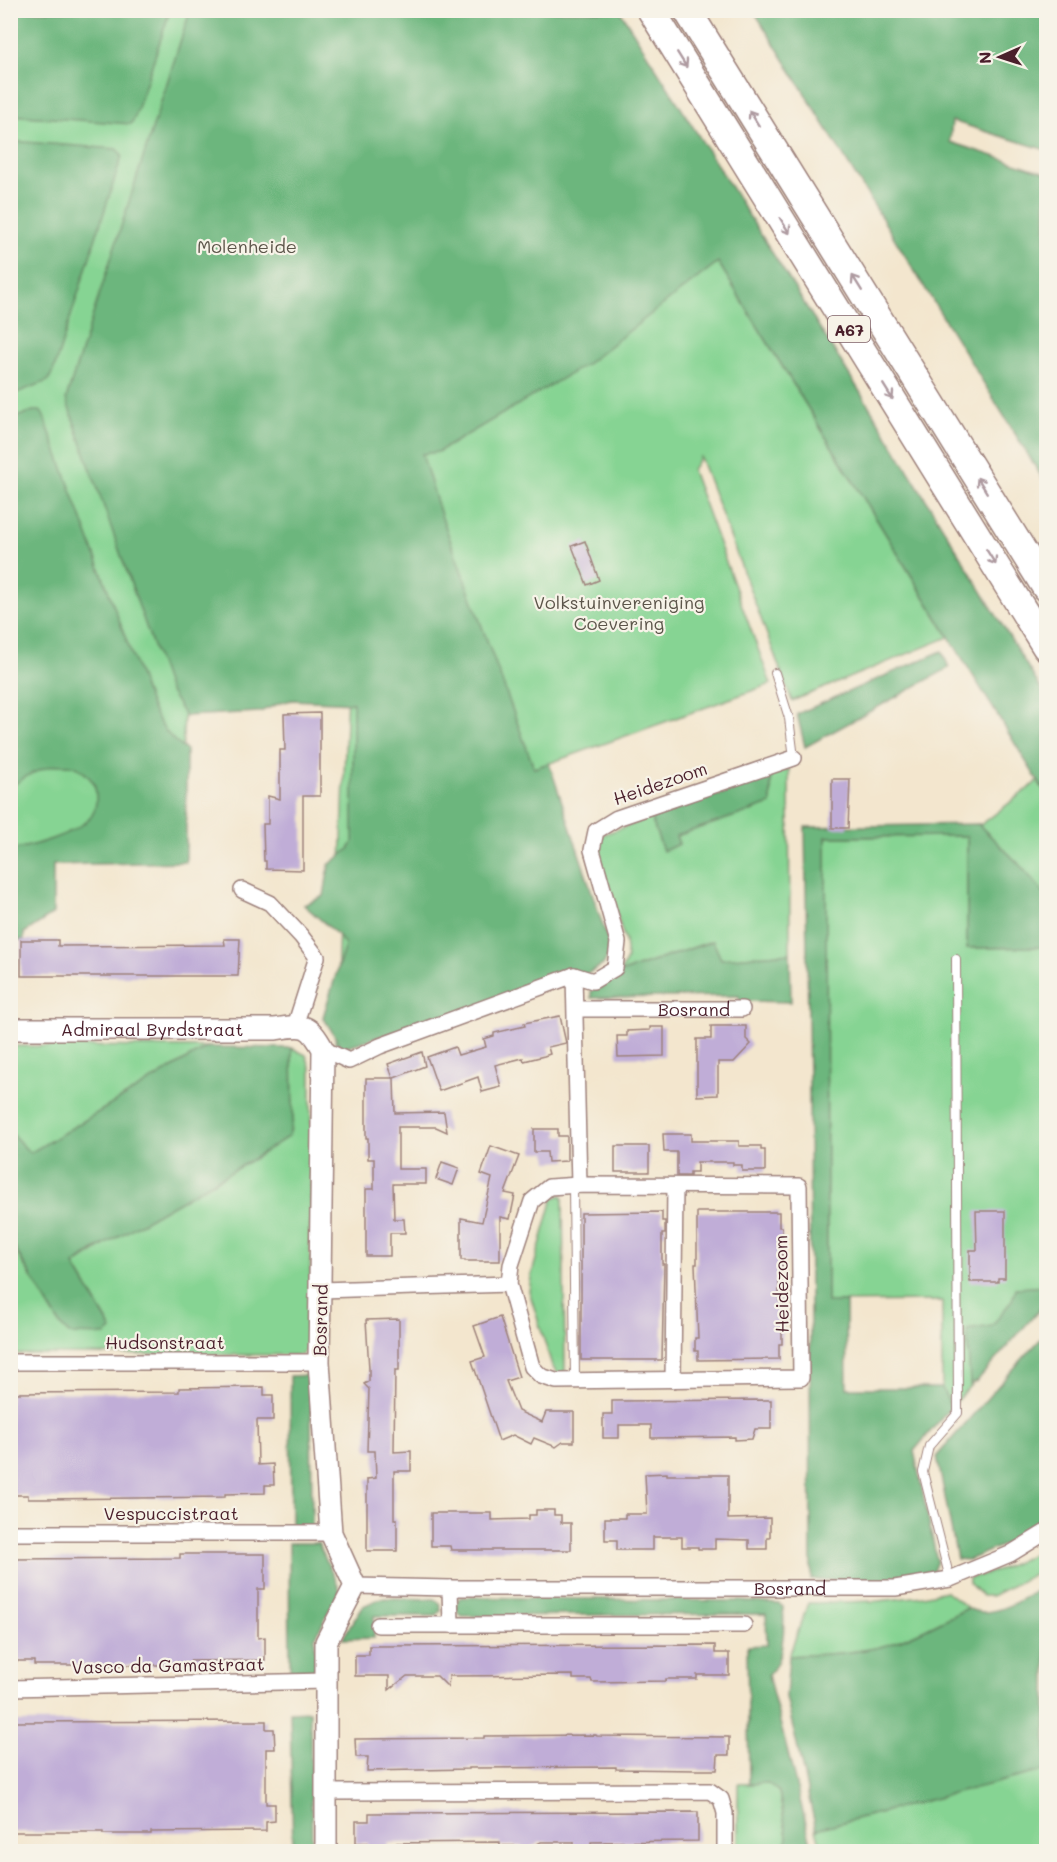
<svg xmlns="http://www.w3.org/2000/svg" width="1057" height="1862" viewBox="0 0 1057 1862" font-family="Mali,sans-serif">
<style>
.green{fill:#86d493;stroke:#687a5f;stroke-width:1.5}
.forest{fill:#6cb67d;stroke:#5b6a54;stroke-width:1.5}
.building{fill:#c0add7}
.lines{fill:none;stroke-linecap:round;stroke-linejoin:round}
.lane-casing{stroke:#9e827c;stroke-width:10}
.street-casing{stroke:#9e827c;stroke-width:18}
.secondary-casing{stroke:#9e827c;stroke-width:24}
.highway-casing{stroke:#9e827c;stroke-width:30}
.lane{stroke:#fff;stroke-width:8}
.street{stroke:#fff;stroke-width:15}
.secondary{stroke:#fff;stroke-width:21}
.highway{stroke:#fff;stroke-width:27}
.oneway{stroke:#ae9aa0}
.labels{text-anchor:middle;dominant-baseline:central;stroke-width:4.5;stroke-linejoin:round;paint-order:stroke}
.shield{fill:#f7f3e8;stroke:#7e5f64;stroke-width:1.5}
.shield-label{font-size:16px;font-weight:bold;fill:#4a1f2b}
.park-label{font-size:18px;fill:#5c554a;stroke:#f7f3e8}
.street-label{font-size:18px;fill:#4a1f2b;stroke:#f7f3e8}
</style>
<rect width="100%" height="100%" fill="#f7f3e8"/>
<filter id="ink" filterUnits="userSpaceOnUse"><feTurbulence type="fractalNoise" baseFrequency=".0167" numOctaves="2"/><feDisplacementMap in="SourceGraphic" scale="12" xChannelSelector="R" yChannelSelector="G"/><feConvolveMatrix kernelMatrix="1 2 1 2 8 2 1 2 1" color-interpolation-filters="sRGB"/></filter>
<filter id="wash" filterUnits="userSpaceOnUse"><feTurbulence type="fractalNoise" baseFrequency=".008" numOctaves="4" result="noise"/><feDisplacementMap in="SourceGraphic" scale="24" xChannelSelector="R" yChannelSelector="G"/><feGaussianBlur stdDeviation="1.35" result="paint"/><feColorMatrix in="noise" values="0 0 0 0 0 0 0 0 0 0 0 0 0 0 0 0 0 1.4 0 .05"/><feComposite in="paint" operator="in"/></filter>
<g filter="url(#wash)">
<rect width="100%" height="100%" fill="#f3e6ce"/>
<!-- green -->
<g class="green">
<polygon points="11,11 605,11 585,365 718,262 949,637 792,701 700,457 692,470 771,684 539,767 600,955 335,1044 347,690 184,713 178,856 28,865 11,908"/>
<polygon points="789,769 790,953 721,959 712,941 620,973 627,959 625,941 595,845 604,834 651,818 663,850 679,844 676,836 771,804 771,776"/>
<polygon points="1038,781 1046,794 1046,895 1017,862 978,824 982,824"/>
<polygon points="967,836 967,948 1046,947 1046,1302 951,1407 942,1388 942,1301 827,1302 826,837"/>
<polygon points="10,1046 207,1047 30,1154 11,1133"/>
<polygon points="292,1048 306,1055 311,1069 310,1343 302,1355 11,1354 10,1242 61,1326 69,1334 110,1326 74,1265 293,1120"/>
<polygon points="561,1195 563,1196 565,1369 564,1375 559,1375 552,1366 529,1291 531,1277 553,1198"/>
<path d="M 1046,1547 L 1046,1568 L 992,1596 L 982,1596 L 969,1583 L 969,1578 C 996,1573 1022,1560 1046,1547 Z"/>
<path d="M 946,1591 L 968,1608 C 941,1621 915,1636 887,1645 C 856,1654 821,1654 789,1656 L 808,1603 L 878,1601 L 923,1596 Z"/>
<polygon points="1046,1770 1046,1851 822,1851 816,1829"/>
<polygon points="769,1783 779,1792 787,1836 786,1851 738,1851 738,1784"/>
</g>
<!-- forest -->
<g class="forest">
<polygon points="10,11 170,11 135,117 131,124 11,115"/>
<polygon points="190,11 620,11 874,414 1046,697 1046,794 718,262 585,365 438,452 422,454 441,515 534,768 549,763 611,950 603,965 585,975 341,1048 336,1038 323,1017 345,945 339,936 304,905 324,896 329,865 349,849 353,843 353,703 292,700 280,703 260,712 185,716 168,689 66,399"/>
<polygon points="754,11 1046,11 1046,150 952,121 950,142 1046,173 1046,484"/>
<polygon points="11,141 117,149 122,156 54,369 48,381 11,395"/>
<path d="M 33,411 L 40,411 L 43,414 L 150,704 C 158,722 169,739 186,750 L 186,862 L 53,865 L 53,914 L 24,933 L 24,940 L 11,940 L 11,850 C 33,846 72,835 89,819 C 98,810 97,794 94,783 C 89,777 83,770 76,767 C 55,759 26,775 11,787 L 11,419 Z"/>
<polygon points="942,651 949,668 805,747 797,714"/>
<polygon points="771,776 771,804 676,836 679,844 663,851 651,818"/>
<polygon points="978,824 1017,862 1046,895 1046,947 967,948 967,836 826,837 827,1302 846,1302 847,1388 942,1388 951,1407 914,1451 937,1561 932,1573 886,1580 811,1580 809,1083 805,827"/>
<polygon points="713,941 721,959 790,953 791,1002 740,1001 739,996 591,998 591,991 603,987 620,973"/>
<polygon points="207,1047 292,1048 293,1120 289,1136 255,1158 93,1251 74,1265 112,1330 106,1335 69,1334 61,1326 11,1242 11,1133 30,1153"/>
<polygon points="1046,1286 1046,1302 977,1381 970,1384 967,1330 992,1326 1012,1300 1016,1288"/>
<polygon points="1046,1333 1046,1525 1034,1532 968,1560 957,1559 937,1456 998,1386"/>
<polygon points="311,1375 312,1527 291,1527 290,1376"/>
<polygon points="289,1543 318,1543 340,1590 315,1638 315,1670 290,1671"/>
<path d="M 1046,1585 L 1046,1770 L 816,1829 L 786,1697 L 789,1656 C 821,1654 856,1654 887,1645 C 915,1636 941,1621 968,1608 C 992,1622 1026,1596 1046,1585 Z"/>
<path d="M 462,1597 L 739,1601 L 779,1604 L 783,1607 C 785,1627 784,1661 768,1675 L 813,1851 L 786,1851 L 787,1836 L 779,1792 L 768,1783 L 749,1784 L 747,1646 L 767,1645 L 766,1614 L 462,1616 L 456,1610 L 458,1599 Z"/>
<polygon points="381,1598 434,1599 440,1603 441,1610 436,1616 374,1616 374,1638 342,1639 363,1606"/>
<polygon points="310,1711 312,1851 293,1851 290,1712"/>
</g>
<g id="blocks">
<!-- building -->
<g class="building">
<polygon points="585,541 599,580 587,585 572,546"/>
<polygon points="320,713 320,796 303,796 303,870 266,869 266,861 264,861 263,824 268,824 268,796 280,799 280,750 285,750 284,714"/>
<polygon points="832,779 850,779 848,828 832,828"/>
<polygon points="224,939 240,939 238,976 21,976 21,940 58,940 58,946 225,945"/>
<polygon points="560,1016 566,1043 548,1047 550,1054 544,1056 524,1061 523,1058 495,1065 501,1087 482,1092 478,1077 439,1091 427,1057 455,1047 458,1055 486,1047 484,1039 494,1036 494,1033 525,1026 524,1023"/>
<polygon points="711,1026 746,1026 746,1039 751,1044 734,1062 718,1062 718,1095 697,1096 697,1039 711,1039"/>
<polygon points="650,1027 664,1027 664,1056 618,1057 617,1036 627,1036 627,1031 650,1030"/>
<polygon points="422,1052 425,1066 394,1078 395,1113 444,1112 447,1132 436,1127 398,1127 398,1169 426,1169 426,1184 393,1184 394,1219 404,1219 405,1233 390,1233 390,1256 366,1256 366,1189 374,1189 374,1159 368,1159 368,1138 366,1138 366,1078 393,1078 388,1064"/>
<polygon points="534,1129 558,1129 558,1136 567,1136 567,1161 548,1162 547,1152 534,1152"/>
<polygon points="663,1134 691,1134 691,1141 739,1141 739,1146 761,1146 761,1150 765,1150 765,1171 742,1171 742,1165 733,1165 733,1162 697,1162 697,1172 690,1172 690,1176 677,1176 677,1152 664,1152"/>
<polygon points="491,1146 519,1156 505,1193 515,1195 510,1219 500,1217 500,1261 465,1261 465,1260 461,1260 461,1218 482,1222 492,1178 481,1174"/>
<rect x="615" y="1146" width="34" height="26"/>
<polygon points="442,1162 459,1168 453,1185 436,1179"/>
<polygon points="976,1211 1005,1211 1005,1278 998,1278 998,1282 970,1282 970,1250 977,1250"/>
<polygon points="662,1212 662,1221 665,1221 665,1234 662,1234 662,1264 664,1264 662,1360 581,1360 581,1213"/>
<polygon points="697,1212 779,1212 779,1227 782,1227 782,1271 779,1271 779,1301 782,1301 782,1344 779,1344 779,1359 698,1360 698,1351 695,1351 695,1338 698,1338 695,1264 697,1264"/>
<polygon points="500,1317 519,1377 506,1381 518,1411 542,1422 546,1412 574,1412 574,1442 563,1442 556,1447 534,1438 531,1444 513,1435 499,1441 472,1361 485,1357 474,1326"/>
<polygon points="399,1319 399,1370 395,1370 394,1452 411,1451 411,1471 394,1471 394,1519 397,1519 397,1551 367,1551 367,1479 376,1478 375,1451 367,1451 369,1389 364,1384 369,1381 369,1369 366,1320"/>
<polygon points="264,1387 264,1395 273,1395 273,1420 257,1420 258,1465 273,1464 274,1485 265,1485 265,1493 225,1494 225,1497 45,1499 28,1499 28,1495 10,1495 10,1393 179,1392 179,1388"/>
<polygon points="771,1400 771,1429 755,1429 752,1439 735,1440 735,1437 651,1438 651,1425 619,1425 619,1438 603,1438 603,1414 612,1414 612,1401"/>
<polygon points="667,1473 667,1475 728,1475 728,1519 770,1518 770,1538 767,1538 767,1549 749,1549 749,1540 715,1539 715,1549 698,1549 698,1547 682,1547 682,1537 653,1537 653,1550 617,1550 617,1540 605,1540 605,1518 625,1518 625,1514 647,1514 645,1474"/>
<polygon points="536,1510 554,1510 554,1515 561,1515 561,1523 571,1523 571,1550 451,1550 450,1546 431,1546 431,1513 492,1513 492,1520 529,1519 529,1515 536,1515"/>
<polygon points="180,1554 265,1554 265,1589 258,1589 258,1638 265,1637 265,1660 190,1661 190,1665 34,1665 34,1661 10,1661 10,1559 180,1558"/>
<polygon points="715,1645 715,1653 729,1653 729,1675 697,1675 697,1679 666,1679 666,1681 592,1682 591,1679 573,1679 573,1675 449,1676 448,1687 437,1676 407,1676 389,1690 389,1676 355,1676 355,1655 369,1655 369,1646"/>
<polygon points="266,1721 266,1729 274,1729 275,1749 266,1749 266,1804 275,1804 275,1821 266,1822 266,1831 151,1832 151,1834 103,1834 103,1832 10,1832 10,1722"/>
<polygon points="596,1735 597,1736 729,1737 729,1755 718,1755 717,1770 698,1770 616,1769 616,1767 469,1768 469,1769 367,1771 368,1757 356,1757 355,1739 484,1738 484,1736"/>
<polygon points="698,1812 698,1841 591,1842 591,1847 574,1848 574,1842 541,1842 524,1851 523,1846 500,1846 500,1842 387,1843 388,1851 368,1851 368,1843 356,1843 356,1821 369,1821 369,1813"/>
</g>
</g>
</g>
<g filter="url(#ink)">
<use href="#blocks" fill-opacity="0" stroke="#9e827c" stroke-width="1.5"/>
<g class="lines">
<!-- lane casing -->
<g class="lane-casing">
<g id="lane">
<polyline points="775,673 789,718 794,758"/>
<polyline points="573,1185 575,1381"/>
<polyline points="950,1579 923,1472 929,1446 958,1413 956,959"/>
</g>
</g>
<!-- street casing -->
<g class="street-casing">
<g id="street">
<polyline points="242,890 270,903 301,936 317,957 295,1026"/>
<path id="s1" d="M 576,1009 L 742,1009"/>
<polyline points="323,1049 349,1061 380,1046 574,975"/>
<polygon points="579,1185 799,1186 801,1378 556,1381 541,1376 532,1367 509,1284 511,1265 532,1201 549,1187"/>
<polyline points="579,1185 574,975 593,981 615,968 618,942 592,850 596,831 617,818 794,758"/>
<polyline points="321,1290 509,1284"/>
<polyline points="10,1362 319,1362"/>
<polyline points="673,1380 675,1186"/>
<polyline points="10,1533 331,1533"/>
<path id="s2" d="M 355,1586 L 450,1588 L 895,1588 L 950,1579 L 1010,1554 L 1046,1532"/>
<polyline points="450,1588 451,1625"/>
<polyline points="378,1625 744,1625"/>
<polyline points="10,1688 326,1681"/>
<polyline points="326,1792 710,1791 721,1799 725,1813 725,1852"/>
</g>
</g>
<!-- secondary casing -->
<g class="secondary-casing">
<g id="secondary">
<path id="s3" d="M 10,1029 L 275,1029 C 303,1025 308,1022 323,1049 L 319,1362 L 331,1533 L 355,1586 L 326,1642 L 326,1852"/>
</g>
</g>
<!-- highway casing -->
<g class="highway-casing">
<g id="highway">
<polyline points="651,10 1046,647"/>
<polyline points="687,10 1046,588"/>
</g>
</g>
<!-- lane -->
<use href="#lane" class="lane"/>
<!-- street -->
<use href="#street" class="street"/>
<!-- secondary -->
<use href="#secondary" class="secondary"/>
<!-- highway -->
<use href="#highway" class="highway"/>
</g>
<!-- one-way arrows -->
<defs><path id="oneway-shaft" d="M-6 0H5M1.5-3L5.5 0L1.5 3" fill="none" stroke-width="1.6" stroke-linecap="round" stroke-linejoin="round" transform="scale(1.5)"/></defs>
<g class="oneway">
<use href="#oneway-shaft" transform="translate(682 60) rotate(58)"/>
<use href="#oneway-shaft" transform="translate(754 118) rotate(-122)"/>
<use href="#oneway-shaft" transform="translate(785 226) rotate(58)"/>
<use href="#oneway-shaft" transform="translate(857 283) rotate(-122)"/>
<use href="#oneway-shaft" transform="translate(888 392) rotate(58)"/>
<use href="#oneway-shaft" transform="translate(982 485) rotate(-122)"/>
<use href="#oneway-shaft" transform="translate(991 557) rotate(58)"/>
</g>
</g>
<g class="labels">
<!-- shield labels -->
<rect class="shield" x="828" y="316" width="42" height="26" rx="4.5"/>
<g class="shield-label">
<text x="849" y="329">A67</text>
</g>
<!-- park labels -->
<g class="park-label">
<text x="247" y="246">Molenheide</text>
<text x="619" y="602">Volkstuinvereniging<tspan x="619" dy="21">Coevering</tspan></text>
</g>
<!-- street labels -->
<g class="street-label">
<text transform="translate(660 783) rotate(-19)">Heidezoom</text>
<text stroke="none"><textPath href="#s1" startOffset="118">Bosrand</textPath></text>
<text stroke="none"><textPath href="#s3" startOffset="142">Admiraal Byrdstraat</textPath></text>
<text transform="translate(781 1284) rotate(-91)">Heidezoom</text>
<text transform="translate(320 1320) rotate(-89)">Bosrand</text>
<text x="165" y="1342">Hudsonstraat</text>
<text x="171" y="1513">Vespuccistraat</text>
<text stroke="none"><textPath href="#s2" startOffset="435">Bosrand</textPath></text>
<text transform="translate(168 1665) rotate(-1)">Vasco da Gamastraat</text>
</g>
</g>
<!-- margin -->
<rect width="1057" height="1862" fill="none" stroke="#f7f3e8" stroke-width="36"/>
<!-- north arrow -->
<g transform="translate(1000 57) rotate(267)" stroke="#f7f3e8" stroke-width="4.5" paint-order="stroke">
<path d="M0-4.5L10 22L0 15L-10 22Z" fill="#4a1f2b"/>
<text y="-9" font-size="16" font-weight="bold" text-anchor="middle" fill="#4a1f2b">N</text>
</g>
</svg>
